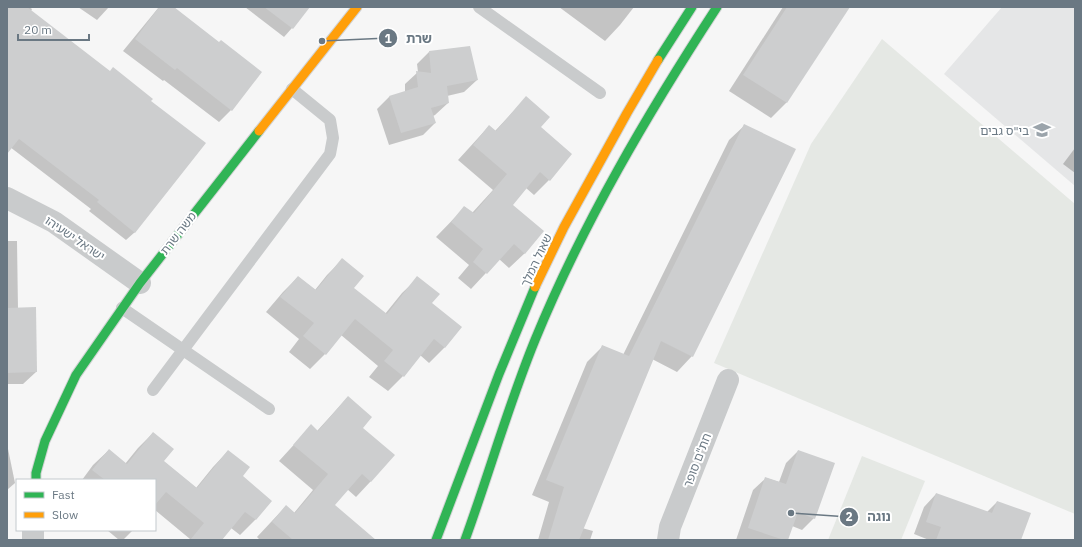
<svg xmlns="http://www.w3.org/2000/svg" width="1082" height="547" viewBox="0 0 1082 547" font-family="'IBM Plex Sans','Noto Sans Hebrew',sans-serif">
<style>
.built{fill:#e5e6e7}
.green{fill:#e5e8e4}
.shadow{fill:#0003}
.building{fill:#cdcecf}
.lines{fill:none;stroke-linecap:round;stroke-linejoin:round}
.fast-casing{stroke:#d2d3d4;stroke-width:11}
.slow-casing{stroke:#d2d3d4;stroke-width:11}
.lane{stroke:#c9cbcc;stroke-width:12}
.street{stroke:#c9cbcc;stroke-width:22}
.fast{stroke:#30b455;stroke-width:9}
.slow{stroke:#ff9f0a;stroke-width:9}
.labels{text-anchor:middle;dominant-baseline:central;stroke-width:4;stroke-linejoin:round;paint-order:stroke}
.poi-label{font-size:12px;fill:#6a7883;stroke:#fff;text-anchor:end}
.street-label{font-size:12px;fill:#6a7883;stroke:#fff}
.leader{fill:none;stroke:#6a7883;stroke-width:1.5}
.callout-dot{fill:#6a7883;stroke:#fff;stroke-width:1.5}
.mark-label{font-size:12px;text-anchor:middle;font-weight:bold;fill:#fff}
.callout-label{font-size:13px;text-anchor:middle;font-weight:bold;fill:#6a7883;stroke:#fff;stroke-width:4;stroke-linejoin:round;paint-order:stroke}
</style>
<rect width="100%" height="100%" fill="#f6f6f6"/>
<!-- built -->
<polygon class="built" points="1002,7 1075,7 1075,186 944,74"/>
<!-- green -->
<g class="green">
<polygon points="882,39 1075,204 1075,514 714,363 811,144"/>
<polygon points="862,456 925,481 901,540 828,540"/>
</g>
<!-- shadow -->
<g class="shadow">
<polygon points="7,7 29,7 32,9 31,11 135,232 126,240 89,211 91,209 10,147 7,149"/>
<polygon points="78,7 109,7 97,20"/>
<polygon points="159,7 172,7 219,43 231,110 219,122 164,80 163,81 123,51"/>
<polygon points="245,7 309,7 292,28 284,37"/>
<polygon points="559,7 634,7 620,25 605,41"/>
<polygon points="783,7 848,7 786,103 771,118 729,91"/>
<polygon points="429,52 477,80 464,92 447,96 448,103 435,115 433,116 435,123 423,135 389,145 377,109 389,97 405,92 405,84 418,72 417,64"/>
<polygon points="526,98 539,127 571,154 549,180 534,195 526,188 511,205 525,253 509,268 499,259 471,289 458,278 469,265 436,237 465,207 472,213 493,190 458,160 489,126 495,131"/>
<polygon points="745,125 692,356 677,372 652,359 582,528 593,531 590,540 538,540 549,502 532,495 587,362 603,346 623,355 729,140"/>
<polygon points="1075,148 1075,173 1063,164"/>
<polygon points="7,241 17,241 18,309 36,372 23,384 7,384"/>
<polygon points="343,259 353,288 385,314 402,293 418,278 431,304 461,327 444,348 429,363 420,355 403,376 388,391 369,377 378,366 341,335 325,354 310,369 289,352 299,339 266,312 283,292 298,277 315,290 327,275"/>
<polygon points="348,397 362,428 371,481 356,497 347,489 334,505 358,540 260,540 257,537 286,506 294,513 313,490 279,461 311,426 317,431"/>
<polygon points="153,433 163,461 196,488 213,467 228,451 241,476 271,501 255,520 240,535 231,528 221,540 188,540 190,539 155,510 155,480 82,480 93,465 109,450 125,464 138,448"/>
<polygon points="7,444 15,483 7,490"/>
<polygon points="798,451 814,518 802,530 792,526 787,540 736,540 753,490 766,478 779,482 786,463"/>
<polygon points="936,494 987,512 997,502 1020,540 929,540 914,534 924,507"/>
<polygon points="107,530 133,530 123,540 119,540"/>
</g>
<!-- building -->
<g class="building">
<polygon points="7,7 27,7 110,71 113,67 153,99 151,101 206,143 135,233 97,202 99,200 19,139 7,154"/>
<polygon points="159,7 174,7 219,42 221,40 262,72 232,111 177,68 175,70 135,39"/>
<polygon points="264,7 310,7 293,29"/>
<polygon points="787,7 850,7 787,103 743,75"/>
<polygon points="470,46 478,80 447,86 449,103 431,108 436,123 401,133 389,96 418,87 416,71 431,73 429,51"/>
<polygon points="526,96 550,117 541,127 572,154 550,181 540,172 513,205 544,231 525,254 514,244 487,274 473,262 483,249 451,222 464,206 474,213 507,174 473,145 489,125 496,131"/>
<polygon points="744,124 796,149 693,357 661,341 579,540 548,540 564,487 546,480 602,345 629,356"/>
<polygon points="342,258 364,276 354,288 387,314 417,276 440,294 432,303 462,327 445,348 434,339 404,377 384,361 393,350 355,319 326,355 303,336 314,323 280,297 298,276 316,290"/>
<polygon points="36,307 37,372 7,373 7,308"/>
<polygon points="348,396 372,417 363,428 395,455 371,482 362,474 335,505 376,540 293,540 272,522 286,505 295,513 328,474 293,445 311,424 318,431"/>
<polygon points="153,432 174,449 164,461 197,488 228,450 250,467 243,476 272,501 256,520 245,512 222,540 190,540 204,523 166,492 155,505 155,480 105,480 92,470 109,449 127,464"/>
<polygon points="798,450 835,463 815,519 798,512 788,540 784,540 748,528 765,477 786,484"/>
<polygon points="936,493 992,513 997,501 1031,513 1021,540 936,540 941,527 926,522"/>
</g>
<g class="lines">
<!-- fast casing -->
<g class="fast-casing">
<g id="fast">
<polyline points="658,60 692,7"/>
<polyline points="36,480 36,473 45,441 76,375 140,283 259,131"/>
<polyline points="436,540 499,374 535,287"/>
<path d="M 465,540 C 489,474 508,406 535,340 C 583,223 648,113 717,7"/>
</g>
</g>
<!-- slow casing -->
<g class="slow-casing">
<g id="slow">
<polyline points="259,131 357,7"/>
<polyline points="535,287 564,227 627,113 658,60"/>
</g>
</g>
<!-- lane -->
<g class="lane">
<polyline points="479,7 600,93"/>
<polyline points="122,308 269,409"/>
<polyline points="153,390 330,154 333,138 330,120 292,89"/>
</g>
<!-- street -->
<g class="street">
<polyline points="7,198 54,222 140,283"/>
<polyline points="33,540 33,530"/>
<polyline points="668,540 670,527 728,380"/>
</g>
<!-- fast -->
<use href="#fast" class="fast"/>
<!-- slow -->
<use href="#slow" class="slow"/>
</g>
<!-- icons -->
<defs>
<g id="school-bare" transform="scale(1.38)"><path d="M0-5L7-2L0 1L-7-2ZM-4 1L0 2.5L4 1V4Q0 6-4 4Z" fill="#9ba4ab" stroke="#fff" stroke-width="2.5" paint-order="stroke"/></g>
</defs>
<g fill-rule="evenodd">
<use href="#school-bare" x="1042" y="130"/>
</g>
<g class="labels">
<!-- poi labels -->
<g class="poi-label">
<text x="1029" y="130">בי"ס גבים</text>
</g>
<!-- street labels -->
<g class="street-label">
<text transform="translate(178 233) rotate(-52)">משה שרת</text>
<text transform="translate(75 238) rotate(34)">ישראל ישעיהו</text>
<text transform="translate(536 260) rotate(-65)">שאול המלך</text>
<text transform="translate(697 460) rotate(-69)">חת"ם סופר</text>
</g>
</g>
<!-- callouts -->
<path class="leader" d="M322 41L388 38M791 513L849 517"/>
<g class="callout-dot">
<circle cx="322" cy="41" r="4"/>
<circle cx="791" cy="513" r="4"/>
<circle cx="388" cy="38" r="10"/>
<circle cx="849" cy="517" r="10"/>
</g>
<g class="mark-label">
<text x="388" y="43">1</text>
<text x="849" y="521">2</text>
</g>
<g class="callout-label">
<text x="419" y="43">שרת</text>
<text x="879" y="521">נוגה</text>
</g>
<!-- border -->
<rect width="1082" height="547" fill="none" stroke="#6a7883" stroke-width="16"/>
<!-- legend -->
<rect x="16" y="479" width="140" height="52" fill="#ffffff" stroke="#c3c9cd"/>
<rect x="24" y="492" width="20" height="6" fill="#30b455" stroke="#c3c9cd"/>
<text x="52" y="499" font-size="12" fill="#6a7883">Fast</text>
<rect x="24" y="512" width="20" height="6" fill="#ff9f0a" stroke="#c3c9cd"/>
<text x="52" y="519" font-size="12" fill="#6a7883">Slow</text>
<!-- scale -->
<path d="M18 34v6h71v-6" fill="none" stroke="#6a7883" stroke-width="2"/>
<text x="24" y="34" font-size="12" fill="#6a7883" stroke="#ffffff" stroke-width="3" paint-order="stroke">20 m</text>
</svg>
